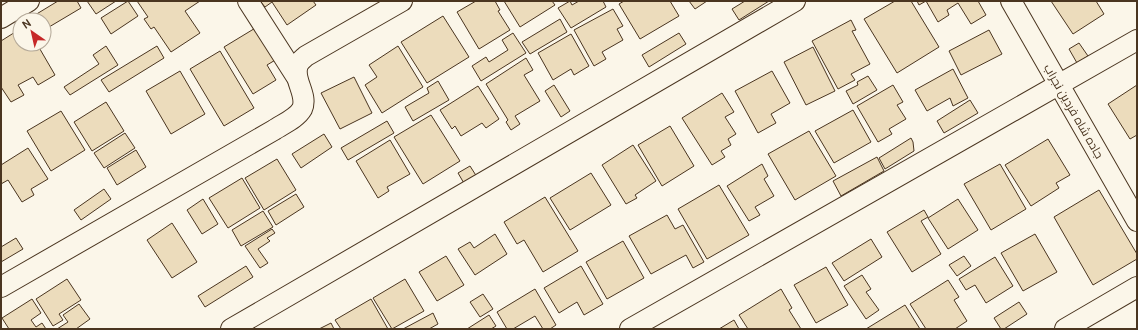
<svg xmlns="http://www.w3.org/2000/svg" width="1138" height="330" viewBox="0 0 1138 330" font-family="Cabin,Cairo,sans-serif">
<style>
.building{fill:#ecdcbc;stroke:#4a3520}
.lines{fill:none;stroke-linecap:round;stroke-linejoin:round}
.minor-casing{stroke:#4a3520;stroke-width:22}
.minor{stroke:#fbf6e9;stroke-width:20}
.labels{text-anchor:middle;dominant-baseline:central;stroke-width:3;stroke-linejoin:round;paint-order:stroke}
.street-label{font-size:12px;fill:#4a3520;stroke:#fbf6e9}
</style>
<rect width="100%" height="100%" fill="#fbf6e9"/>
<!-- building -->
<g class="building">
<polygon points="58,1 77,1 81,8 44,30 44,20 31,20 30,18"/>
<polygon points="87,1 116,1 96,14"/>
<polygon points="128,1 138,16 111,34 101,18"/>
<polygon points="137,1 200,1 185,11 200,33 171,52 154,27 151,29 144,19 148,17"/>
<polygon points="260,1 313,1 316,5 287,25 272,2 265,7"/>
<polygon points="476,1 495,1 500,10 498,11 510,30 479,49 457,12"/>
<polygon points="504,1 552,1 555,5 520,27"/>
<polygon points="570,1 572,5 579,1 603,1 606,7 571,28 558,8"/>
<polygon points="624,1 670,1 679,16 640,39 619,4"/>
<polygon points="689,1 707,1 695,9"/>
<polygon points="745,1 769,1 739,20 732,9"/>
<polygon points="895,1 911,1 939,47 897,73 864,19"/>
<polygon points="917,1 978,1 986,15 971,24 958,3 947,10 949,15 938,22 926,1 919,5"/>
<polygon points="1051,1 1096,1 1104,14 1073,34"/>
<polygon points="613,9 623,26 617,29 623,40 602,52 606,59 594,66 574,30"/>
<polygon points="443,16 469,57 427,83 401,42"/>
<polygon points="560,19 567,32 530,54 522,42"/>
<polygon points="851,20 856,30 852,31 870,64 851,74 855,80 838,89 812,41"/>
<polygon points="257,27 277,59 267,65 276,80 253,94 224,47"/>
<polygon points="20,29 20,44 37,44 55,75 38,85 33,77 18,85 24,95 11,102 1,87 1,41"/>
<polygon points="989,30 1002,54 961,75 949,51"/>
<polygon points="513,33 526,53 481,81 472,66 486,57 489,62 508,50 502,40"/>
<polygon points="679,33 686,44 649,67 642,55"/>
<polygon points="571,34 589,66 574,75 571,69 553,80 538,53"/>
<polygon points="1079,43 1088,56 1077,63 1069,49"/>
<polygon points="106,46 118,65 70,95 64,87 99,64 93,55"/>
<polygon points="157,46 164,58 109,92 101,80"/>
<polygon points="398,46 423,87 382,113 365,85 377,77 369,65"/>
<polygon points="813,47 835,91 806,105 784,62"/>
<polygon points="220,51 254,108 224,126 190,69"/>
<polygon points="526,58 533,70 524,75 540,101 515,116 520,124 511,130 506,122 508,120 486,84"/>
<polygon points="953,69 968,98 953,106 950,98 927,111 915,90"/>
<polygon points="180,71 205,114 171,134 146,91"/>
<polygon points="772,71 790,103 771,114 776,123 758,133 735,91"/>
<polygon points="868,76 877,90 853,104 846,91 858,85 857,82"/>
<polygon points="354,77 372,113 340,129 321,93"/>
<polygon points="438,81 449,100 413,121 405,107 429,93 427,88"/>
<polygon points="554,85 570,111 561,117 545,91"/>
<polygon points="893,85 903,102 897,105 906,119 889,129 892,134 878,142 857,106"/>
<polygon points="1137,85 1137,135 1130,139 1108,104"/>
<polygon points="478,86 499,119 486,128 482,123 461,136 455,126 452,129 440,110"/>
<polygon points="722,93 734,112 725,117 736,134 728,139 731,145 721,151 725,157 712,165 682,118"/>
<polygon points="970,100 978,113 944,133 937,121"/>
<polygon points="106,102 124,131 92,151 74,122"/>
<polygon points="853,110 871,142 834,163 815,131"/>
<polygon points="61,111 85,150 51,171 27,131"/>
<polygon points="431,115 460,161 423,184 394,137"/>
<polygon points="387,121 394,133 348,160 341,148"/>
<polygon points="670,126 694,166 662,186 638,145"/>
<polygon points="809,131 836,176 795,200 768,154"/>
<polygon points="125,133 135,148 104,168 94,153"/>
<polygon points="324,134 332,147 301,168 292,154"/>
<polygon points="911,138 913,142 914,151 885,169 879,158"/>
<polygon points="1048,139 1070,175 1056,183 1059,188 1031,206 1005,165"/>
<polygon points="390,140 410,174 387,187 389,191 378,198 356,161"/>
<polygon points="633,145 656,181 635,195 637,198 626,204 602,165"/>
<polygon points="28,148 48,179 31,189 34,195 22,202 8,180 1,184 1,165"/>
<polygon points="136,150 146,167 117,185 107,168"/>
<polygon points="877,157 884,171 841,196 833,181"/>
<polygon points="277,159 296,190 264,210 245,178"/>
<polygon points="762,164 768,176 764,179 774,196 755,207 760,215 749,221 727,186"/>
<polygon points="1000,164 1026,209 991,230 964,184"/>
<polygon points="470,166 477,177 465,185 458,173"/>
<polygon points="591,173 611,205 570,230 550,198"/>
<polygon points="242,178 260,208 228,228 209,198"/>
<polygon points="719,185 749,235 707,259 678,209"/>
<polygon points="104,189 111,199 81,220 74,210"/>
<polygon points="1099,190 1137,254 1137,259 1093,285 1054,217"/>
<polygon points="296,194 304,207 276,225 268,211"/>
<polygon points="545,197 578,251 543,272 524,240 517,244 504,222"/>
<polygon points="203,199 218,224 202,234 187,210"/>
<polygon points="958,199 978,230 948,249 928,218"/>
<polygon points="924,210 928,217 921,221 941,254 912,272 887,232"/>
<polygon points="263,211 273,227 241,246 232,230"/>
<polygon points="667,215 675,229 683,225 704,262 693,268 686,255 651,274 629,236"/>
<polygon points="172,223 197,262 172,278 147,240"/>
<polygon points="272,229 275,233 267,238 270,241 258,249 268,263 260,268 245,246"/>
<polygon points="495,234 507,254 475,275 458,249 470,242 474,248"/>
<polygon points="1035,234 1057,272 1023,291 1001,253"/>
<polygon points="16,238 23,249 1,262 1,247"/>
<polygon points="871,239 882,257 844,281 832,263"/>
<polygon points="623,241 644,278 607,299 586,262"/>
<polygon points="446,256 464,285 437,301 419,272"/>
<polygon points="964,256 971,266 957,276 949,265"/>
<polygon points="995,257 1013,286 986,303 975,285 966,290 959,279"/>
<polygon points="246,266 253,277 205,307 198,296"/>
<polygon points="581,266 603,304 584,315 577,302 559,313 544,288"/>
<polygon points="826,267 848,305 816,323 794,285"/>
<polygon points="862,275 871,289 866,292 879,310 866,319 844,286"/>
<polygon points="67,279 81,300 59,314 63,320 53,326 36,299"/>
<polygon points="405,279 424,311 392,329 373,298"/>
<polygon points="948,280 959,297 954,300 967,321 955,329 926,329 910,304"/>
<polygon points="535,289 556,325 550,329 543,329 535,316 513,329 507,329 497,312"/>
<polygon points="781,289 792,308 789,310 801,329 748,329 739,315"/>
<polygon points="483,294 493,309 480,317 470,302"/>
<polygon points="32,299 41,313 31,320 36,327 42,323 46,329 9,329 2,318"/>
<polygon points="371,299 388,329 341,329 335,320"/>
<polygon points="1019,302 1027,314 1004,329 1001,329 994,318"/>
<polygon points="79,304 90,319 76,329 57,329 68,322 63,315"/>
<polygon points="905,305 920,329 866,329"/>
<polygon points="433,313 438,324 429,329 403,329"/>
<polygon points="489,315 496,326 491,329 467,329"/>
<polygon points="734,320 739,329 719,329"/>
<polygon points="331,323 334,329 319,329"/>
</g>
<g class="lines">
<!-- minor casing -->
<g class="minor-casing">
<g id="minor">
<polyline points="248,1 296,76"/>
<polyline points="1011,1 1137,221"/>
<polyline points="1,18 29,1"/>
<path d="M 1,287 L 274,130 C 283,124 297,118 302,109 C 309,94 290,77 299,63 C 301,60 304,58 306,56 L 402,1"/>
<polyline points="231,329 795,1"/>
<polyline points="630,329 1137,40"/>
<polyline points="1065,329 1137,287"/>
</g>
</g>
<!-- minor -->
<use href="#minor" class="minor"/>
</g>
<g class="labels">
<!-- street labels -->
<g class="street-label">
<text transform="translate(1074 111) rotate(60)">جاده شاه فردین نجراب</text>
</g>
</g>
<!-- border -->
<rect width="1138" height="330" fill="none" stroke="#4a3520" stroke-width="4"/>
<!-- north arrow -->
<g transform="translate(32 32) rotate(326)"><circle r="19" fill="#fbf6e9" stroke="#b4a999"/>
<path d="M0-3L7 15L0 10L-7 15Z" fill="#c62828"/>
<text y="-6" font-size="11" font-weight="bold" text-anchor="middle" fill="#4a3520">N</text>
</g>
</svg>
